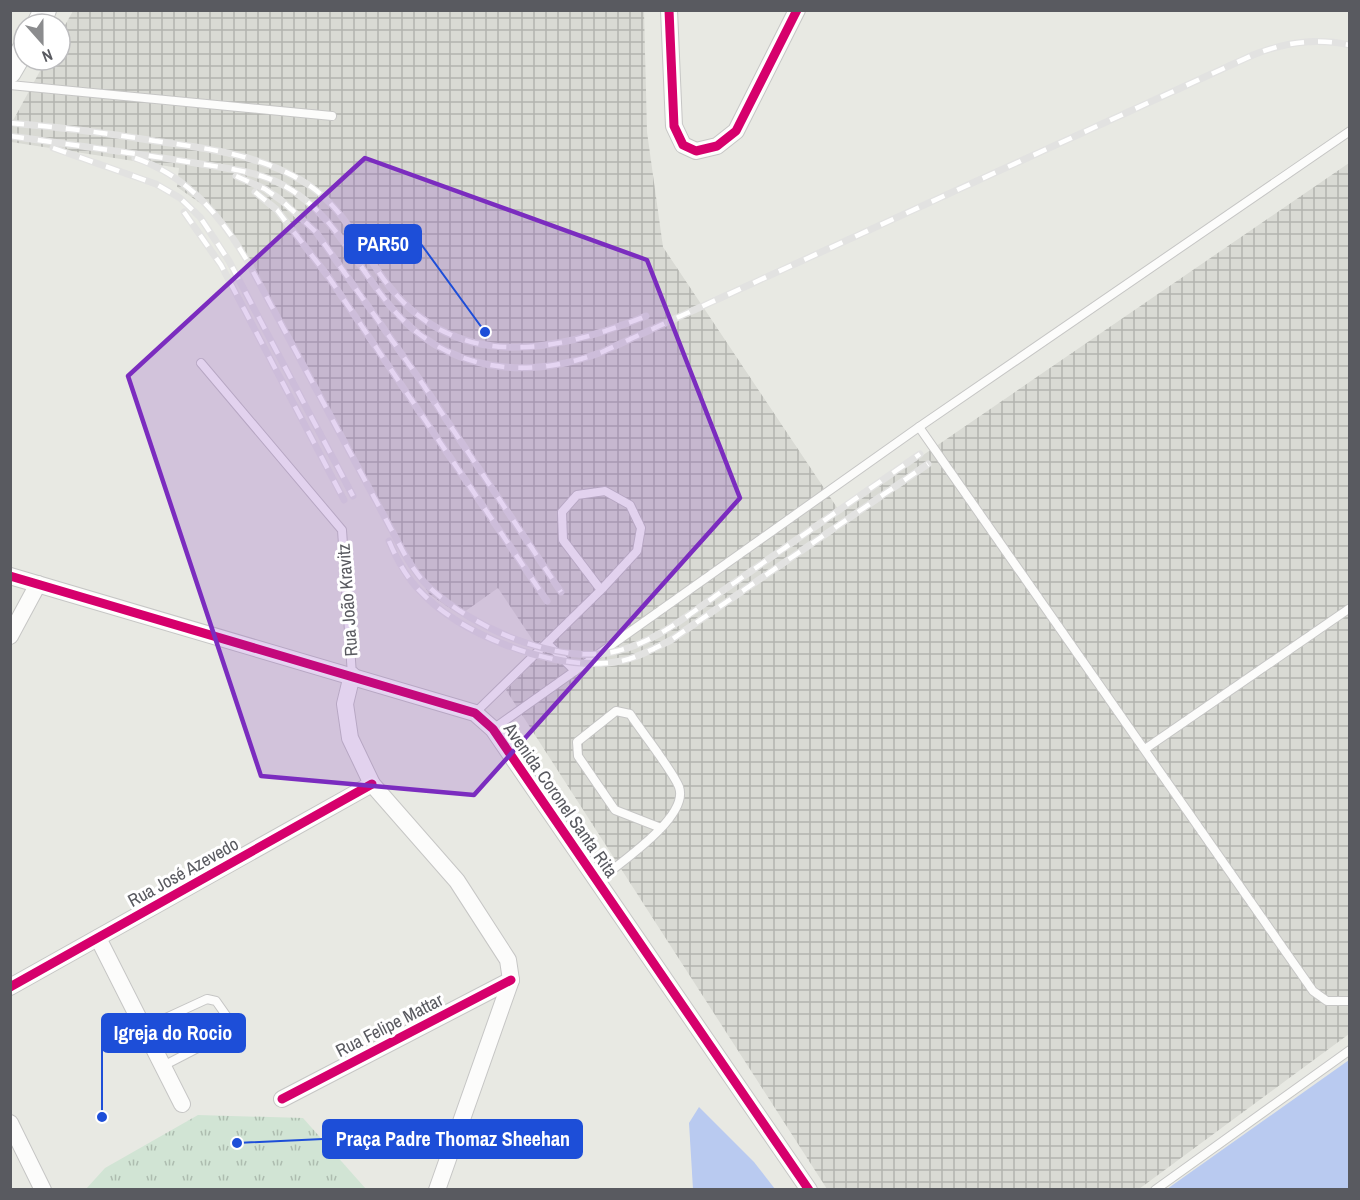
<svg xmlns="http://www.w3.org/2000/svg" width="1360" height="1200" viewBox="0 0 1360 1200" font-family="'Archivo Narrow',sans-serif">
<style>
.industrial{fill:url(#industrial-grid)}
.grass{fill:url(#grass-tufts)}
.water{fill:#b9caf0}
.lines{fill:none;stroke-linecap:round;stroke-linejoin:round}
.lane-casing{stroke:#c6c6c5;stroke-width:10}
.street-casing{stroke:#c6c6c5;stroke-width:18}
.secondary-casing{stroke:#c6c7c6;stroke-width:24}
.lane{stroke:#fcfcfb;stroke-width:8}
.street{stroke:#fcfcfb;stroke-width:16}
.secondary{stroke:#fcfcfb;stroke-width:22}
.rail-casing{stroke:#e2e2e1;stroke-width:7}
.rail{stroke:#fff;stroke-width:4.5;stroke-dasharray:14;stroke-linecap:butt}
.cycleway-casing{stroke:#fff;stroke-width:13}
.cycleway{stroke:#d6006c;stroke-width:9}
.marked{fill:#7b2cbf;fill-opacity:0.2;stroke:#7b2cbf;stroke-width:4.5;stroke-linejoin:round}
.labels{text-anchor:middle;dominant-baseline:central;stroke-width:6;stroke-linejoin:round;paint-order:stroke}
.street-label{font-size:18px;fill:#595a60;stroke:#fff}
.leader{fill:none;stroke:#1d4ed8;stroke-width:2}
.callout-dot{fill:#1d4ed8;stroke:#fff;stroke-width:2}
.callout{fill:#1d4ed8;stroke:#1d4ed8;stroke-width:2}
.callout-label{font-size:20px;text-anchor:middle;font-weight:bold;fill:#fff}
</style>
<defs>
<pattern id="industrial-grid" width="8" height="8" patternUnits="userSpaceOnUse" patternTransform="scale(1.5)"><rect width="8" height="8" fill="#d9dad4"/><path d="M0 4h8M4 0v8" fill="none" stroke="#b3b4af"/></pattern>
<pattern id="grass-tufts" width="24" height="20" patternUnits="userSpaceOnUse" patternTransform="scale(1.5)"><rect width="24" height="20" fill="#d1e4d4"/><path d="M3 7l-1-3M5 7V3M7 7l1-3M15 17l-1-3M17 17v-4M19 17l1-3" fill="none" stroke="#adbcaf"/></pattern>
</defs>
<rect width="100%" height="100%" fill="#e8e9e3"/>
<!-- industrial -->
<polygon class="industrial" points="73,11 644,11 647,132 663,247 840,512 1349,163 1349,1034 1139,1189 827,1189 506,690 571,624 568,620 536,645 498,588 460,615 429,594 236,242 213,212 177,187 179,168 11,142 10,126 46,60 60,60 60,34"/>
<!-- grass -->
<polygon class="grass" points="198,1115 303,1118 366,1189 86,1189 105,1168"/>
<!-- water -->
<g class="water">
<polygon points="1349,1060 1349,1189 1167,1189"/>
<polygon points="699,1107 754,1162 775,1189 693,1189 689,1123"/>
</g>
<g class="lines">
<!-- lane casing -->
<g class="lane-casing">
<g id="lane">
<polyline points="10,85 332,116"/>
<polyline points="201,363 342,530 352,675"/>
<polyline points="919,427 1313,991 1327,1001 1350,1001"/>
<polyline points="547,643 575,671"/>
<polyline points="475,713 601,590 637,551 641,528 630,505 605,491 577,495 562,512 563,540 601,590"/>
<polyline points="493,729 919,427 1350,131"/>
<polyline points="1145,749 1350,608"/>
<path d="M 598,881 C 618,864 690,817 679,787 C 673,771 641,731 630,714 L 616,711 L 577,742 L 578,756 L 615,810 L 661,828"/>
<polyline points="144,1028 207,999 216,1001 230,1021 221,1036 163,1066"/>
<polyline points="1155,1190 1350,1050"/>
</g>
</g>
<!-- street casing -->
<g class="street-casing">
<g id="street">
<polyline points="669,10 674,126 683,145 696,151 717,146 736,131 797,10"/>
<polyline points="10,576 475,713 493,729 809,1190"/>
<polyline points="10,636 38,584"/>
<polyline points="352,675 345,704 350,738 372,784 457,881 508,960 511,980 437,1190"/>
<polyline points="98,938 182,1104"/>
<polyline points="10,987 372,784"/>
<polyline points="282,1099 511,980"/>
<polyline points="10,1123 43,1190"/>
</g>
</g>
<!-- secondary casing -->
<g class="secondary-casing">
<g id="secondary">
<polyline points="38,24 45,10"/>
<polyline points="10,72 24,48"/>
</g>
</g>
<!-- lane -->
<use href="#lane" class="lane"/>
<!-- street -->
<use href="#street" class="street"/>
<!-- secondary -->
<use href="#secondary" class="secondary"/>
<!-- rail casing -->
<g class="rail-casing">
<g id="rail">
<path d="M 10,123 C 59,127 107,133 155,141 C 204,148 255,154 299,179 C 337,200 355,236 378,271 C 446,373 548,356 646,316"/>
<path d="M 10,136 C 72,145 134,153 195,163 C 224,168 257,171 283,185 C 333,212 356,265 391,307 C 446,372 526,381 602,352 L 1253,55 C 1286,42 1315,38 1350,45"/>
<polyline points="53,148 156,184 180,198 200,217 229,261 353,496"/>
<path d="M 135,158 C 188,176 222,217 249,264 L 405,555 C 412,567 420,579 430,588 C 472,627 558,666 617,651 C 660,641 698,607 734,583 C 796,540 858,497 920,454"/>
<polyline points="236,176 265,189 281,200 316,232 420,380 561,592"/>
<polyline points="255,192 277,210 330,279 547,601"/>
<polyline points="184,212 221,265 344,500"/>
<path d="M 389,541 C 397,560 406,577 420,591 C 461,635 548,668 607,663 C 630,662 651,650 671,640 L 928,464"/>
</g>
</g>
<!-- rail -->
<use href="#rail" class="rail"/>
<!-- cycleway casing -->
<g class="cycleway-casing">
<g id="cycleway">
<polyline points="669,10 674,126 683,145 696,151 717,146 736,131 797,10"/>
<polyline points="10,576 475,713 493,729 809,1190"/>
<polyline points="10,987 372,784"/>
<polyline points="282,1099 511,980"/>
</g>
</g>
<!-- cycleway -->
<use href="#cycleway" class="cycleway"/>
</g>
<!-- marked area -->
<path class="marked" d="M 365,158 L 647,260 L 740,498 L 474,795 L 261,776 L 128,376 Z"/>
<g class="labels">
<!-- street labels -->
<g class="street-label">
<text transform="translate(347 600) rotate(-94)">Rua João Kravitz</text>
<text transform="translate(561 800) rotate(55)">Avenida Coronel Santa Rita</text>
<text transform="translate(183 872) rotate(-29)">Rua José Azevedo</text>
<text transform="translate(389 1025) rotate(-27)">Rua Felipe Mattar</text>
</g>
</g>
<!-- callouts -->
<path class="leader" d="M485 332L421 244M102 1117L102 1033M237 1143L323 1139"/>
<g class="callout-dot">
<circle cx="485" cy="332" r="6"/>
<circle cx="102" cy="1117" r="6"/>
<circle cx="237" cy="1143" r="6"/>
</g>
<g class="callout">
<rect x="345" y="225" width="76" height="38" rx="6"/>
<rect x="102" y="1014" width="143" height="38" rx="6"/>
<rect x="323" y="1120" width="259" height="38" rx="6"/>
</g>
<g class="callout-label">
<text x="383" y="251">PAR50</text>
<text x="173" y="1040">Igreja do Rocio</text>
<text x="453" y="1146">Praça Padre Thomaz Sheehan</text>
</g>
<!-- border -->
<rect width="1360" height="1200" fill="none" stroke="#595a60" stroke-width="24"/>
<!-- north arrow -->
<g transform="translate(42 42) rotate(159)"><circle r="28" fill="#ffffff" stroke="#bdbdbf" stroke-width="1.5"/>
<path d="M0-4.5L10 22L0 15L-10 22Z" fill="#8b8c8e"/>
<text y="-9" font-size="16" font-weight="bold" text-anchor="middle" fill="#595a60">N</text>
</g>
</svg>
